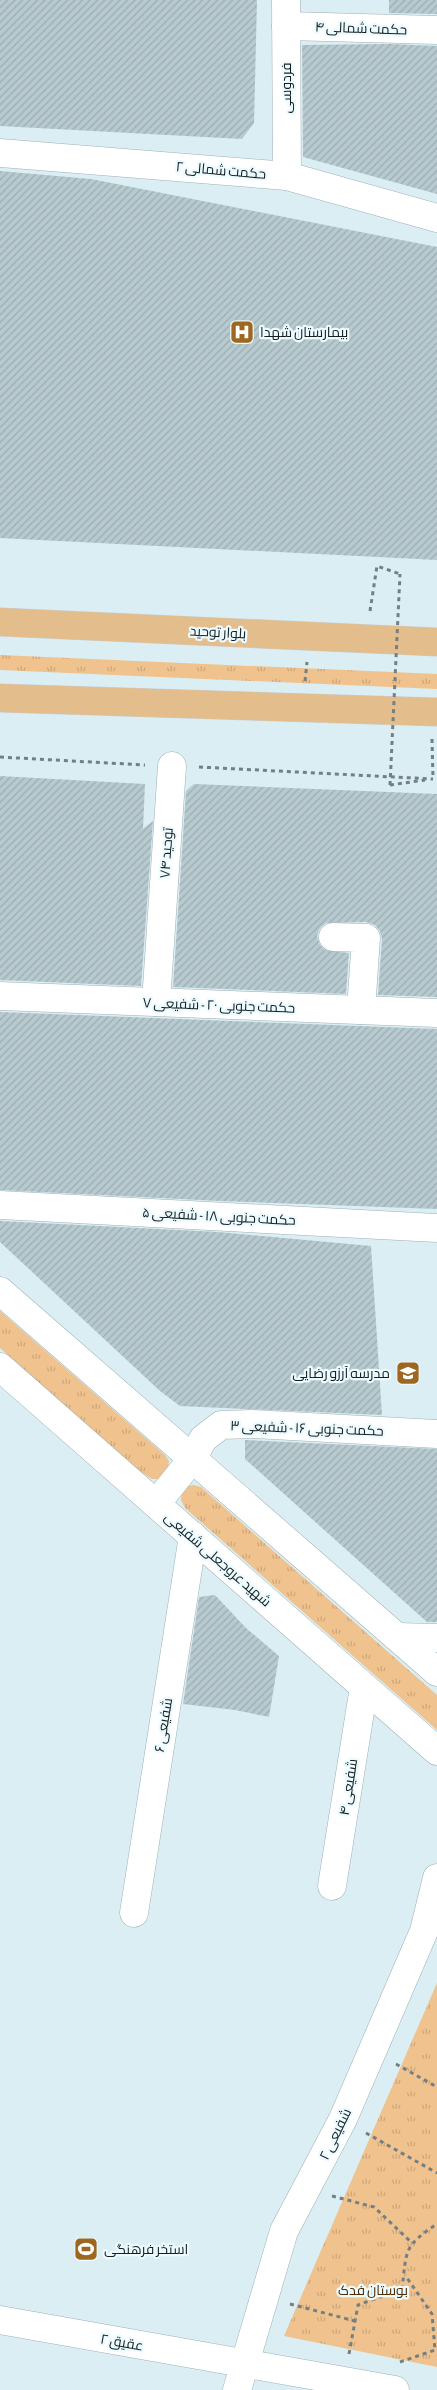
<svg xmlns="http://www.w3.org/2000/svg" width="437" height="2390" viewBox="0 0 437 2390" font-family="'Asap Condensed',Cairo,sans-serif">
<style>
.grass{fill:url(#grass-tufts)}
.building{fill:url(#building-hatch)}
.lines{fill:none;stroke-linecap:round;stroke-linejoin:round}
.minor-casing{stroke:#9eb1b6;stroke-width:29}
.major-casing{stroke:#cccece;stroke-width:29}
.path{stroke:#738083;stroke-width:3;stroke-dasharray:4 4;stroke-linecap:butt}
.minor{stroke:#fff;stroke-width:28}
.major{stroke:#e3bd8c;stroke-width:28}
.path-bridge{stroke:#738083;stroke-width:3;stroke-dasharray:4 4;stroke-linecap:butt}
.labels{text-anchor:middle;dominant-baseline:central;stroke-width:4.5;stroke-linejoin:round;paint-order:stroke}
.street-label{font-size:14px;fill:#171e20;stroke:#ebfbff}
.poi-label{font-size:14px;fill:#171e20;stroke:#ebfbff;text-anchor:start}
.park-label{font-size:14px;fill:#4d2d00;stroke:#ebfbff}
</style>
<defs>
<pattern id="grass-tufts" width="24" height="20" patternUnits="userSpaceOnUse" patternTransform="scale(1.25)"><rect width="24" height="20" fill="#f0c28e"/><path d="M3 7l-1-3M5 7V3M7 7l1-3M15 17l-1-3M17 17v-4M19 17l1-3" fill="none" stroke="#cda67a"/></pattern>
<pattern id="building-hatch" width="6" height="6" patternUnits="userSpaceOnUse" patternTransform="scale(1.25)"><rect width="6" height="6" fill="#b7cacf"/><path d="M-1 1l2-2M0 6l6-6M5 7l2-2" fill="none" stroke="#9dadb1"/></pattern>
</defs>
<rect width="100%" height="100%" fill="#daeef3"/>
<!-- grass -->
<g class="grass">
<polygon points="0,655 437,674 437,689 0,670"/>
<polygon points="0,1311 165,1455 169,1461 168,1467 159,1479 152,1479 133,1467 0,1348"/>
<polygon points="194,1485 201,1487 437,1695 437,1730 185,1508 181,1500 182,1492 188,1486"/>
<polygon points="437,1983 437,2367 284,2336"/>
</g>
<!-- building -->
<g class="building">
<polygon points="0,0 257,0 254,123 242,139 0,126"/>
<polygon points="389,0 437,0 437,14 389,13"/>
<polygon points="390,44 437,46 437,194 303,157 302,45"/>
<polygon points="0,171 91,179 437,247 437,560 0,538"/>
<polygon points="0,776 145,784 143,829 153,821 141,986 0,980"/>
<polygon points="194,784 437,794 437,997 378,995 382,939 380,931 375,925 366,922 326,923 320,928 317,936 320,945 325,950 349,953 346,994 173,987 186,791"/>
<polygon points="0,1012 437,1029 437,1209 220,1201 0,1190"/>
<polygon points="0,1221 218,1232 371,1246 382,1415 180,1406 160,1391 0,1242"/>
<polygon points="245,1440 437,1449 437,1622 427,1622 245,1459"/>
<polygon points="215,1595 246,1628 279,1656 269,1717 235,1710 183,1704 199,1597"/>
</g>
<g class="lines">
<!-- minor casing -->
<g class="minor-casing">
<g id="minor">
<polyline points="286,0 287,176"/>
<polyline points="286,26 437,30"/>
<polyline points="0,153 287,176 437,218"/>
<polyline points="333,937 366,938 361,1010"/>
<polyline points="0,996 437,1013"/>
<polyline points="156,1002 172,766"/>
<polyline points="0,1205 437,1228"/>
<polyline points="0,1291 437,1672"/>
<polyline points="0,1367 437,1751"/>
<polyline points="156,1504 193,1458 203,1439 221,1425 253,1424 437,1434"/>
<polyline points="397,1637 437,1638"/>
<polyline points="332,1886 364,1687"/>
<polyline points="134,1913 193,1536"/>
<polyline points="0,2320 395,2390"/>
<polyline points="237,2390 284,2231 343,2119 424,1931 437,1878"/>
</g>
</g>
<!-- major casing -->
<g class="major-casing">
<g id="major">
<polyline points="0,622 437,642"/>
<polyline points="0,698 437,712"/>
</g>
</g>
<!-- path -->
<g class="path">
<polyline points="370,611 377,566 400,574"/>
<polyline points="305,681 307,662"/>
<polyline points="432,739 433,779"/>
<polyline points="0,757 145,765"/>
<polyline points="199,767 433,779"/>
<polyline points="390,785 425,780"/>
<polyline points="396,2064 437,2087"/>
<polyline points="366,2133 437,2173"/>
<polyline points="332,2196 374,2207 412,2243"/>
<polyline points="290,2304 355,2321"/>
<path d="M 349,2354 L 358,2305 L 402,2289 C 407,2251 402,2247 437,2224"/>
<polyline points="400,2362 435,2350 432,2314 405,2275"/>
</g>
<!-- minor -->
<use href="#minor" class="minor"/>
<!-- major -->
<use href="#major" class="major"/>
<!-- path-bridge -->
<polyline class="path-bridge" points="390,785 400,574"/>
</g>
<!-- icons -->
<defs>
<g id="hospital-square" transform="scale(1.25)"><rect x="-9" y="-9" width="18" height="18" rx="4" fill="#9d6720" stroke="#ebfbff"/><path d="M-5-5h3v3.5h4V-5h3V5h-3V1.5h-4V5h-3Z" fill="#fff"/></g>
<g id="school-square" transform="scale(1.25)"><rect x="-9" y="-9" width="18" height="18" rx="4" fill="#9d6720" stroke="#ebfbff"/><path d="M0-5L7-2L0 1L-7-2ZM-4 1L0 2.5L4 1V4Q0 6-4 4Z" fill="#fff"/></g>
<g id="stadium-square" transform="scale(1.25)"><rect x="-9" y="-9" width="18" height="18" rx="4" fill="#9d6720" stroke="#ebfbff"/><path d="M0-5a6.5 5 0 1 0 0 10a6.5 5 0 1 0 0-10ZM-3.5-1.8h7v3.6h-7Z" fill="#fff"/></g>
</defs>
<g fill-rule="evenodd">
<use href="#hospital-square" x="242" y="332"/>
<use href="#school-square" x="408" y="1373"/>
<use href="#stadium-square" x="86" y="2249"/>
</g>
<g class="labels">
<!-- street labels -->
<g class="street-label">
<text transform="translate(361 28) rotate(2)">حکمت شمالی ۴</text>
<text transform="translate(286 88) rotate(-90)">فردوسی</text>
<text transform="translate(221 170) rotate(5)">حکمت شمالی ۲</text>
<text transform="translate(218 632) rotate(3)">بلوار توحید</text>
<text transform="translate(166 853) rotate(-86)">توحید ۷۴</text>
<text transform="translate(219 1005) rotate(2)">حکمت جنوبی ۲۰ - شفیعی ۷</text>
<text transform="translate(219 1216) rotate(3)">حکمت جنوبی ۱۸ - شفیعی ۵</text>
<text transform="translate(307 1428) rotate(2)">حکمت جنوبی ۱۶ - شفیعی ۳</text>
<text transform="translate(218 1559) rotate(41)">شهید عروجعلی شفیعی</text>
<text transform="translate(163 1725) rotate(-81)">شفیعی ۶</text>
<text transform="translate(348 1787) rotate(-81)">شفیعی ۴</text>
<text transform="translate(335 2134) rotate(-64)">شفیعی ۲</text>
<text transform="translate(122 2342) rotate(10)">عقیق ۲</text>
</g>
<!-- poi labels -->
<g class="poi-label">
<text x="260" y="332">بیمارستان شهدا</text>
<text x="390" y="1373" text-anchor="end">مدرسه آرزو رضایی</text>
<text x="104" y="2249">استخر فرهنگی</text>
</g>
<!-- park labels -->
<g class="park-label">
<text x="373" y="2290">بوستان فدک</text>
</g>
</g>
</svg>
